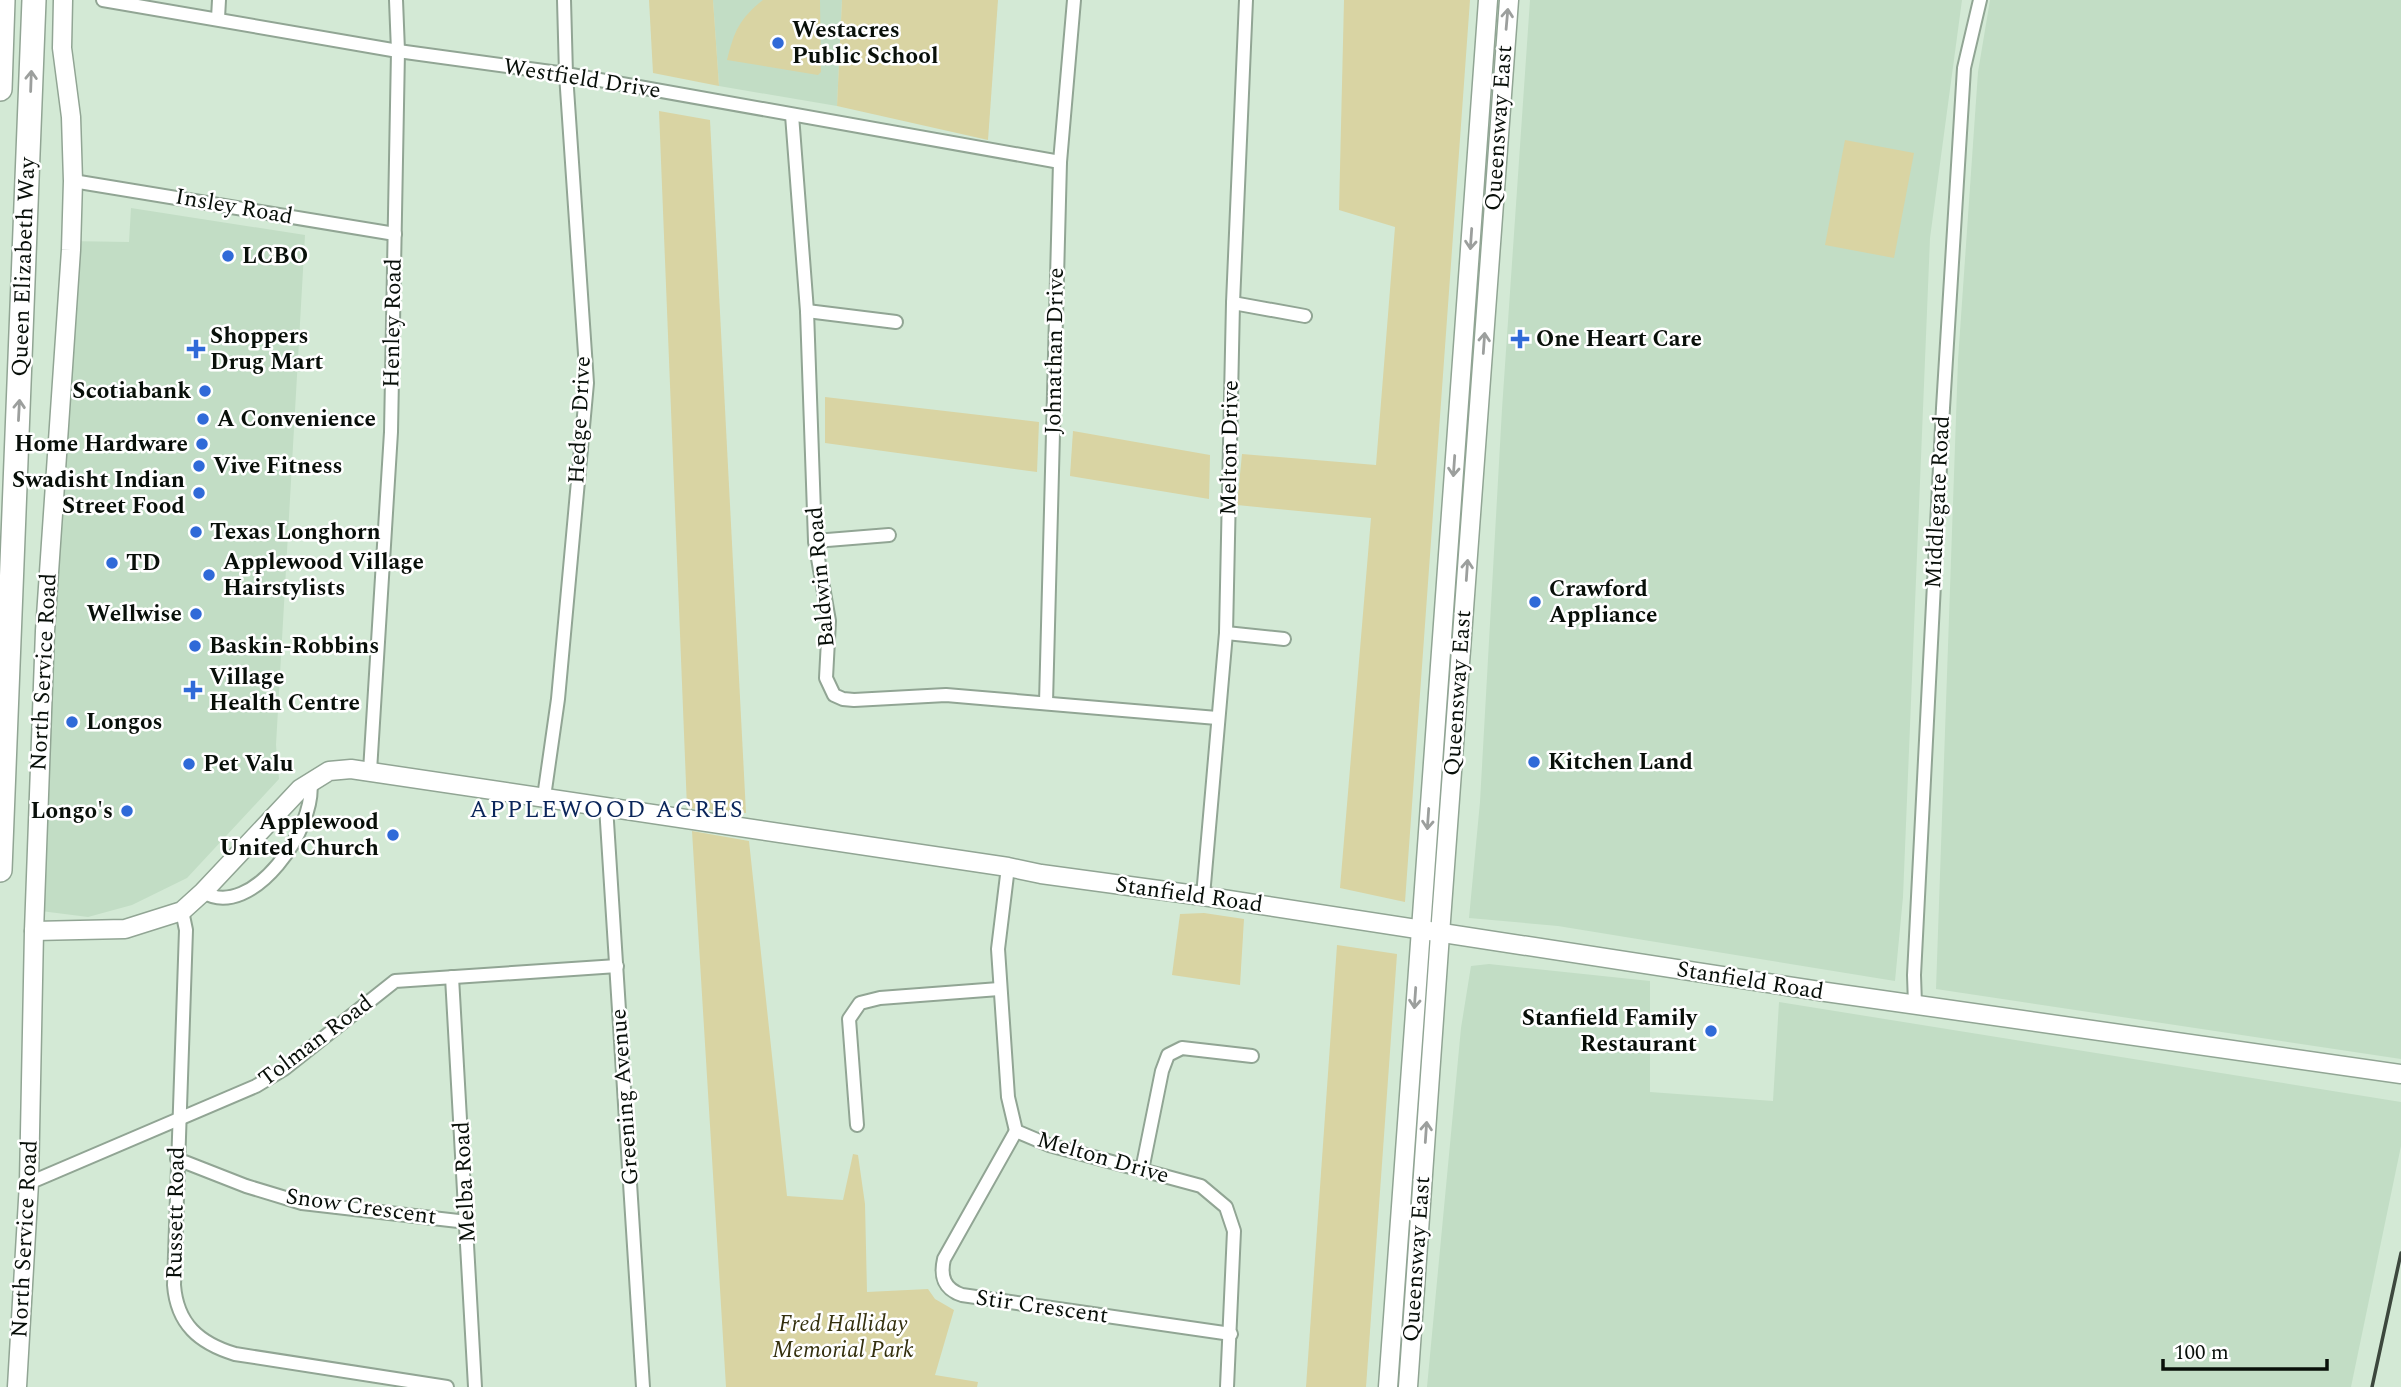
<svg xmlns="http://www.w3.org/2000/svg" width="2401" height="1387" viewBox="0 0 2401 1387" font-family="Spectral,serif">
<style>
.built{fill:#c2ddc5}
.green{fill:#d9d4a3}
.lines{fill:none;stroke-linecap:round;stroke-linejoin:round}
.street-casing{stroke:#91a594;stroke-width:16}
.secondary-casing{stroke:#91a594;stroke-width:21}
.highway-casing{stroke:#91a594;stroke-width:26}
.street{stroke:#fff;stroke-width:12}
.secondary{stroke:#fff;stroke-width:18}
.highway{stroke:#fff;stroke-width:23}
.rail{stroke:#3c473d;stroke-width:3.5}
.oneway{stroke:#9c9f9d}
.poi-dot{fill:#306ad8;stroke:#fff;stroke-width:2.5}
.labels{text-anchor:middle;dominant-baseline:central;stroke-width:5;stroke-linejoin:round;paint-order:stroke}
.poi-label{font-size:23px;font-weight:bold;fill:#080f09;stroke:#fff;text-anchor:start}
.street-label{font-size:23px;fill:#080f09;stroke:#fff}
.park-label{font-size:23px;font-style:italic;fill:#34300e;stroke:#fff}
.neighbourhood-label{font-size:24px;letter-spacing:2px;fill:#0a255a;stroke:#fff}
</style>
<rect width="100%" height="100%" fill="#d3e9d5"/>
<!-- built -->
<g class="built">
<polygon points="713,0 842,0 837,106 719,86"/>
<polygon points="1530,0 1962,0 1930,238 1903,897 1895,981 1558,926 1469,918 1480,802 1502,409"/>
<polygon points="1990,0 2401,0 2401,1059 1936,989 1958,360 1978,72"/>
<polygon points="131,208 305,235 276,745 279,779 187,878 132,905 88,917 41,911 66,241 129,242"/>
<polygon points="1489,964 1650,981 1650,1092 1773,1101 1779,1002 2401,1102 2401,1146 2351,1387 1427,1387 1461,1028 1471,966"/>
</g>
<!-- green -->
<g class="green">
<polygon points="649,0 713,0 719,86 653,73"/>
<path d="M 763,0 L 820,0 L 821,72 L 818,75 L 727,60 C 734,31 740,18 763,0 Z"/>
<polygon points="842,0 998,0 988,140 837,106"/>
<polygon points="1344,0 1470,0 1405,902 1340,888 1371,518 1237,505 1242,454 1376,465 1395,227 1339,210"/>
<polygon points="659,111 710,120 746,813 687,808"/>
<polygon points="1845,140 1914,153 1894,258 1825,245"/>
<polygon points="825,397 1039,422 1037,472 825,443"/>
<polygon points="1073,431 1210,455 1209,499 1070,476"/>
<polygon points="692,831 749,841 787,1196 843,1200 853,1154 858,1155 865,1204 867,1292 928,1289 935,1299 954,1310 935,1375 978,1382 977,1387 726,1387"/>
<polygon points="1204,913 1244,919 1240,985 1172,975 1180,914"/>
<polygon points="1337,945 1397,954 1366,1387 1306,1387"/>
</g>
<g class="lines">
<!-- street casing -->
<g class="street-casing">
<g id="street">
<polyline points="103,0 398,51 566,74 1060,162"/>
<polyline points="218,18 219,0"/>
<polyline points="792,115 807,311 815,541 829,621 826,678 834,695 843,699 854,700 946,695 1217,718"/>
<polyline points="73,181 395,234"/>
<polyline points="1233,303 1305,316"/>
<polyline points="807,311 896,322"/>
<polyline points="815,541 889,535"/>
<polyline points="1226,633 1284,639"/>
<polyline points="1046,703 1060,162 1074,0"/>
<polyline points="370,771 391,432 398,51 396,0"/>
<polyline points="544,797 558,699 587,383 566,74 564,0"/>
<polyline points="606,806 643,1387"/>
<polyline points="1008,867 998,949 1008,1097 1016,1131 1049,1145 1201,1186 1226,1207 1234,1231 1227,1387"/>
<path d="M 203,892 C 252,922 318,826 310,781"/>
<polyline points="1203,896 1226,633 1233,303 1246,0"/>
<path d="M 182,911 L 186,930 L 174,1285 C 177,1324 199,1343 235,1354 L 447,1387"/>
<polyline points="452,977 475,1387"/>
<polyline points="1915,1005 1914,975 1943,408 1964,68 1980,0"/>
<polyline points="857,1125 849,1019 860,1003 880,998 999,989"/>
<path d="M 1016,1131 L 944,1259 C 940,1276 944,1289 962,1295 L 1231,1334"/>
<polyline points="177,1159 246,1186 302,1203 467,1222"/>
<polyline points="1142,1170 1162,1071 1168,1055 1182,1048 1252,1056"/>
<polyline points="29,1183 256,1086 284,1069 395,981 617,966"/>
</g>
</g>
<!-- secondary casing -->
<g class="secondary-casing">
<g id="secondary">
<polyline points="34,931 125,929 182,911 203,892 300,789 329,771 351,769 1008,867 1041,874 1203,896 1826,992 2401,1074"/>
<polyline points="17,1387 29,1183 34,931 45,631 71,250 73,181 71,117 62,48 63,0"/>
<polyline points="1388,1387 1488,0"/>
<polyline points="1408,1387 1440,934 1509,0"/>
</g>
</g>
<!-- highway casing -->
<g class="highway-casing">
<g id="highway">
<polyline points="0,89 3,0"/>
<polyline points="0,870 34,0"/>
</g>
</g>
<!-- street -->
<use href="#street" class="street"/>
<!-- secondary -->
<use href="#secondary" class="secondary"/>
<!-- highway -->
<use href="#highway" class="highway"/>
<!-- rail -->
<polyline class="rail" points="2372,1387 2401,1253"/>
</g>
<!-- one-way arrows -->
<defs><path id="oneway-shaft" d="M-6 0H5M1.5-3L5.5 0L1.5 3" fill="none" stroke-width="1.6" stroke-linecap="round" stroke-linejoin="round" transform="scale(1.75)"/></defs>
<g class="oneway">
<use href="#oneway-shaft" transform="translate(1507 19) rotate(-85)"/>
<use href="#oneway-shaft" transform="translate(31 81) rotate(-88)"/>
<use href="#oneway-shaft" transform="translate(1471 239) rotate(94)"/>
<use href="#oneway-shaft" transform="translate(1484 343) rotate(-86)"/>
<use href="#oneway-shaft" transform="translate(19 410) rotate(-87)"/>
<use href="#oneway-shaft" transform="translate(1454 466) rotate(94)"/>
<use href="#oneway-shaft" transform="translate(1467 570) rotate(-86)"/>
<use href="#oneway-shaft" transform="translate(1428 819) rotate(94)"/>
<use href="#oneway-shaft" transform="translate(1415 998) rotate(94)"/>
<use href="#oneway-shaft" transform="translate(1426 1132) rotate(-86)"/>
</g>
<!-- markers -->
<g class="poi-dot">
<circle cx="778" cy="43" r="7"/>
<circle cx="228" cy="256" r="7"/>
<path d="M1516.5 328.5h7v7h7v7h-7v7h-7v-7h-7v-7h7z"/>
<path d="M192.5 338.5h7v7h7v7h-7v7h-7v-7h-7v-7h7z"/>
<circle cx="205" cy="391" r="7"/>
<circle cx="203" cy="419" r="7"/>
<circle cx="202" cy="444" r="7"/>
<circle cx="199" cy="466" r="7"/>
<circle cx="199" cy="493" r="7"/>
<circle cx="196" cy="532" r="7"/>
<circle cx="112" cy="563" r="7"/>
<circle cx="209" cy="575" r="7"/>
<circle cx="1535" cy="602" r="7"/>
<circle cx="196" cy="614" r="7"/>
<circle cx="195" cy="646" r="7"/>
<path d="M189.5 679.5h7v7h7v7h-7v7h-7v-7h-7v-7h7z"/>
<circle cx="72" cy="722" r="7"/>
<circle cx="1534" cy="762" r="7"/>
<circle cx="189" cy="764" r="7"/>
<circle cx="127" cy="811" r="7"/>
<circle cx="393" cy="835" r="7"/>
<circle cx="1711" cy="1031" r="7"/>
</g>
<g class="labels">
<!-- poi labels -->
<g class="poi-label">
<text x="792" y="30">Westacres<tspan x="792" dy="26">Public School</tspan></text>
<text x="242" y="256">LCBO</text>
<text x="210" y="336">Shoppers<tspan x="210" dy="26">Drug Mart</tspan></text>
<text x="1536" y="339">One Heart Care</text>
<text x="191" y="391" text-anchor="end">Scotiabank</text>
<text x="217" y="419">A Convenience</text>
<text x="188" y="444" text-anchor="end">Home Hardware</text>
<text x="213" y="466">Vive Fitness</text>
<text x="185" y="480" text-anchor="end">Swadisht Indian<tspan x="185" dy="26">Street Food</tspan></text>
<text x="210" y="532">Texas Longhorn</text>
<text x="223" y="562">Applewood Village<tspan x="223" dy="26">Hairstylists</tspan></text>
<text x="126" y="563">TD</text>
<text x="1549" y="589">Crawford<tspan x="1549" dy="26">Appliance</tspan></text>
<text x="182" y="614" text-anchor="end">Wellwise</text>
<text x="209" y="646">Baskin-Robbins</text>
<text x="209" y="677">Village<tspan x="209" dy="26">Health Centre</tspan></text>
<text x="86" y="722">Longos</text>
<text x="1548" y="762">Kitchen Land</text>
<text x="203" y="764">Pet Valu</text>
<text x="113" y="811" text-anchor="end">Longo's</text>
<text x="379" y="822" text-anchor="end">Applewood<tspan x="379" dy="26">United Church</tspan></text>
<text x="1697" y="1018" text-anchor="end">Stanfield Family<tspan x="1697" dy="26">Restaurant</tspan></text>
</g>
<!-- street labels -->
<g class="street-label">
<text transform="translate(582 79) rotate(9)">Westfield Drive</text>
<text transform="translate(1499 128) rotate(-86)">Queensway East</text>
<text transform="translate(234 207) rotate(10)">Insley Road</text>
<text transform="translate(24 267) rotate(-88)">Queen Elizabeth Way</text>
<text transform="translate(393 323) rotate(-89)">Henley Road</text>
<text transform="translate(1055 351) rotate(-89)">Johnathan Drive</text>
<text transform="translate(580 420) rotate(-87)">Hedge Drive</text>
<text transform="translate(1230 448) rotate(-89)">Melton Drive</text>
<text transform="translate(1938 502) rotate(-87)">Middlegate Road</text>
<text transform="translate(821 577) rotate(-95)">Baldwin Road</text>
<text transform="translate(44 672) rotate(-87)">North Service Road</text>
<text transform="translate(1458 693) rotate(-86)">Queensway East</text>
<text transform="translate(1189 895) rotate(8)">Stanfield Road</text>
<text transform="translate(1750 981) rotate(9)">Stanfield Road</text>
<text transform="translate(316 1041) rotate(-37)">Tolman Road</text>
<text transform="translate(625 1097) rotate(-94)">Greening Avenue</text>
<text transform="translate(1103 1158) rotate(16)">Melton Drive</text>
<text transform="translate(465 1182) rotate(-93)">Melba Road</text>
<text transform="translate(361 1207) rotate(8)">Snow Crescent</text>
<text transform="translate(176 1213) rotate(-89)">Russett Road</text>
<text transform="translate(25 1239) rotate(-87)">North Service Road</text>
<text transform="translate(1417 1259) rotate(-86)">Queensway East</text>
<text transform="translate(1042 1307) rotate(8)">Stir Crescent</text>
</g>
<!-- park labels -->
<g class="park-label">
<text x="843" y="1324">Fred Halliday<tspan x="843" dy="26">Memorial Park</tspan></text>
</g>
<!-- neighbourhood labels -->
<g class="neighbourhood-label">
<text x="607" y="810">APPLEWOOD ACRES</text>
</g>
</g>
<!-- scale -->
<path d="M2163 1359v10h164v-10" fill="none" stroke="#080f09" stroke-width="3.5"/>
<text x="2174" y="1359" font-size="21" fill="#080f09" stroke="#ffffff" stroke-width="5" paint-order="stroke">100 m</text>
</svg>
